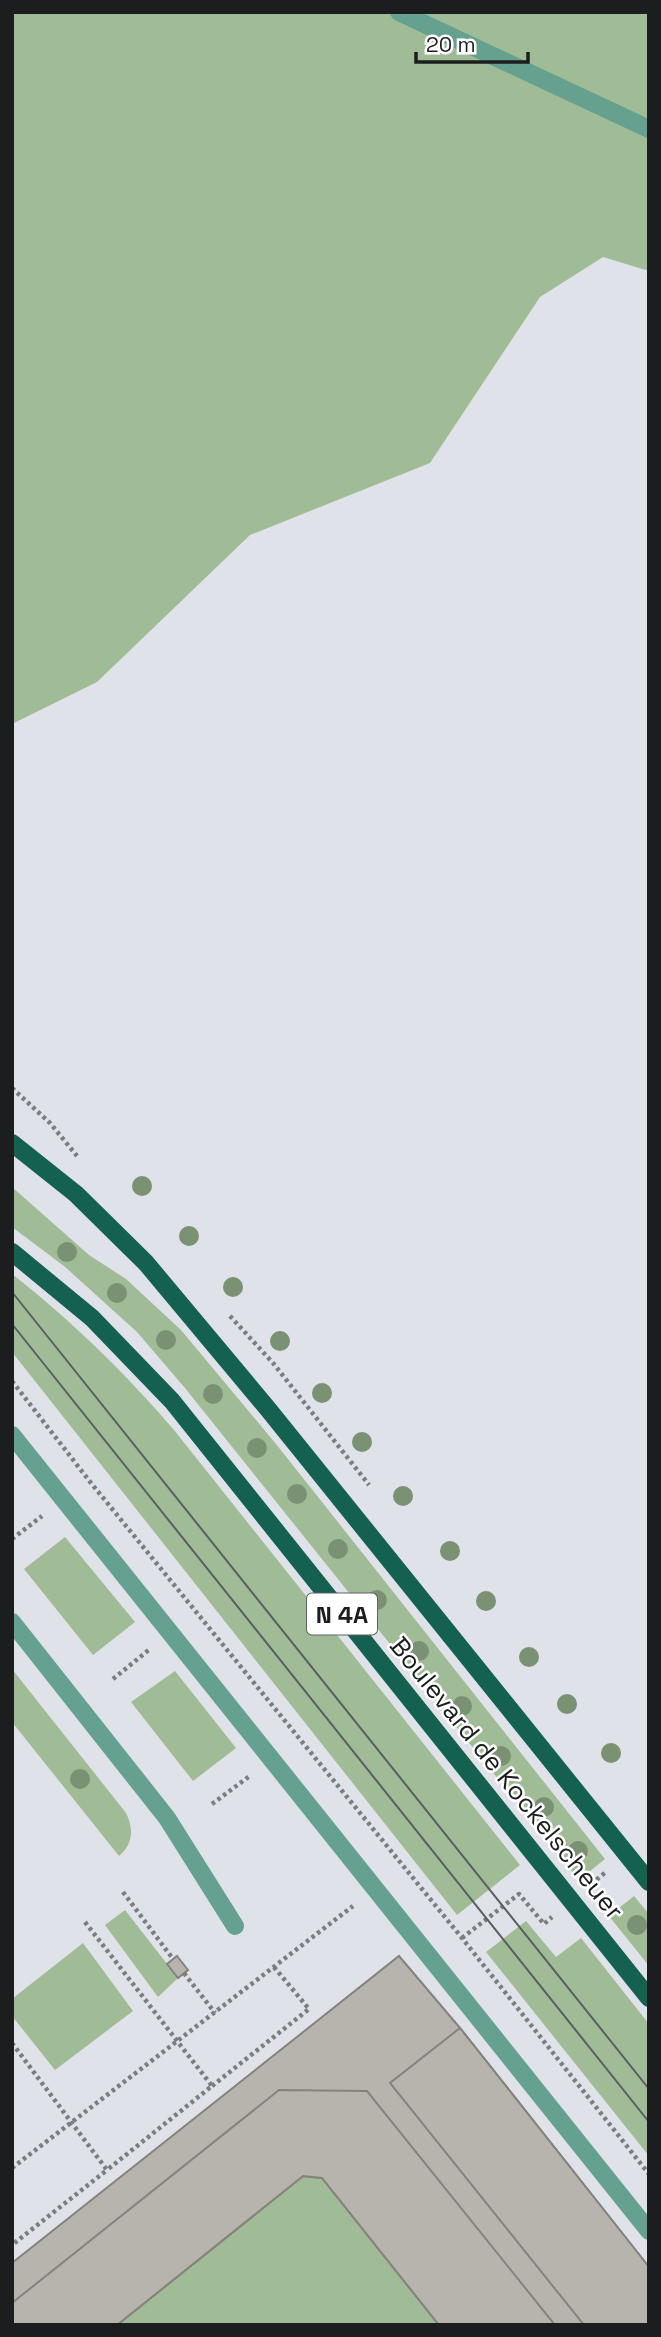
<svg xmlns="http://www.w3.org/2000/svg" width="661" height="2337" viewBox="0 0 661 2337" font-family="'Space Grotesk',sans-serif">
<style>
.green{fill:#a0bc96}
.building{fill:#b7b3ad;stroke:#86827d;stroke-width:2}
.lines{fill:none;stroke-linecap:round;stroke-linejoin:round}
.path{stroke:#7b7d81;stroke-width:4.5;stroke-dasharray:3.5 3.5;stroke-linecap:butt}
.minor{stroke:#66a18f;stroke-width:18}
.major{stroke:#15614f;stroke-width:18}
.tram{stroke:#5c5e61;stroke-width:2}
.tree{fill:#7a9174}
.labels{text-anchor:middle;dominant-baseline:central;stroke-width:5;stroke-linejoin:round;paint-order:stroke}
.shield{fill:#fff;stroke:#606162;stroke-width:2}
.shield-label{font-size:24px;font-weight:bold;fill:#1c1d1f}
.street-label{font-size:26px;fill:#1c1d1f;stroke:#fff}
</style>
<rect width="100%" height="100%" fill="#dfe2e8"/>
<!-- green -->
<g class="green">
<polygon points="12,12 649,12 649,271 603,257 540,297 430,463 250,535 97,682 12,724"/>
<polygon points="12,1187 89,1255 126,1279 181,1330 276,1444 605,1859 579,1880 185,1388 137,1332 64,1266 12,1227"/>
<path d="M 12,1274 C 73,1322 124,1372 174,1430 L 520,1865 L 457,1915 L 12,1352 Z"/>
<polygon points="65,1537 135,1622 93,1655 24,1569"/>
<path d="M 12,1669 L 126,1813 C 134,1829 133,1844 119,1856 L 12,1722 Z"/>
<polygon points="175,1671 236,1748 193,1781 131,1702"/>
<polygon points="634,1896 649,1914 649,1966 609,1916"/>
<polygon points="125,1910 178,1978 158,1997 105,1925"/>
<polygon points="526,1921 556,1957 581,1938 649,2024 649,2156 486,1952"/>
<polygon points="83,1943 133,2011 55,2070 12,2016 12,1999"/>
<polygon points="369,1981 649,2325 12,2325"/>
</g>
<!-- building -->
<g class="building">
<polygon points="177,1956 188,1970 178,1978 167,1964"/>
<polygon points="399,1956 460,2028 649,2267 649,2325 439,2325 322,2178 303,2176 117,2325 12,2325 12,2263"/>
<polygon points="460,2028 649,2267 649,2325 584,2325 390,2083"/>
<polygon points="279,2090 367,2091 555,2325 439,2325 322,2178 303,2176 117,2325 12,2325 12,2303"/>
</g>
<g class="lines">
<!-- path -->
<g class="path">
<polyline points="12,1088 50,1123 77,1156"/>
<polyline points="230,1316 273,1363 369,1485"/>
<polyline points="12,1381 91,1483 462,1938 649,2174"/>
<polyline points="12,1539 42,1516"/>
<polyline points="113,1679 150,1649"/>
<polyline points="212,1804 251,1775"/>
<polyline points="591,1884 606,1872"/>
<polyline points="123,1892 173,1959"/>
<polyline points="85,1922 212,2086 107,2170"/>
<polyline points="462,1938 519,1894 544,1924 552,1917"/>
<polyline points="184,1973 215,2013"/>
<polyline points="12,2043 107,2170 12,2245"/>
<polyline points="212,2086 309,2009 274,1967"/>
<polyline points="12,2168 353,1906"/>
</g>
<!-- minor -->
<g class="minor">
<polyline points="399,12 649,129"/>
<polyline points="12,1435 649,2231"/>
<polyline points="12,1622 167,1818 235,1926"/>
</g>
<!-- major -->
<g class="major">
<polyline points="12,1143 76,1194 146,1263 268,1409 649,1882"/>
<polyline points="12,1252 92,1318 172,1401 649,1998"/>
</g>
<!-- tram -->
<g class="tram">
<polyline points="12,1292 649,2089"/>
<polyline points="12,1324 649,2122"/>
</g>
</g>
<!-- trees -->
<g class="tree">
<circle cx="142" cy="1186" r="10"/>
<circle cx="189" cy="1236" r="10"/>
<circle cx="67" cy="1252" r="10"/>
<circle cx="233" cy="1287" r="10"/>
<circle cx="117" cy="1293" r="10"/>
<circle cx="166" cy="1340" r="10"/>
<circle cx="280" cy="1341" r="10"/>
<circle cx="322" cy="1393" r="10"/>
<circle cx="213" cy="1394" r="10"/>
<circle cx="362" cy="1442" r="10"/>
<circle cx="257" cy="1448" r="10"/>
<circle cx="297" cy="1494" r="10"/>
<circle cx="403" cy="1496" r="10"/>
<circle cx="338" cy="1549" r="10"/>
<circle cx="450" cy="1551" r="10"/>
<circle cx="377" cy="1600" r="10"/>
<circle cx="486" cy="1601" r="10"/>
<circle cx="419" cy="1651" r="10"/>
<circle cx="529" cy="1657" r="10"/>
<circle cx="567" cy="1704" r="10"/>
<circle cx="462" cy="1706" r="10"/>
<circle cx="611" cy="1753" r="10"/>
<circle cx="501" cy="1756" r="10"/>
<circle cx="80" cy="1779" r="10"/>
<circle cx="544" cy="1807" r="10"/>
<circle cx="578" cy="1851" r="10"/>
<circle cx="637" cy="1925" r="10"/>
</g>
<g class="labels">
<!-- shield labels -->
<rect class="shield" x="307" y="1593.5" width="70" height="41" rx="5"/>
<g class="shield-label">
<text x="342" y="1614">N 4A</text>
</g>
<!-- street labels -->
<g class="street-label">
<text transform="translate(507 1778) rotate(51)">Boulevard de Kockelscheuer</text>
</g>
</g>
<!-- border -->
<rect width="661" height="2337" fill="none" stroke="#1c1d1f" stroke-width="28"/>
<!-- scale -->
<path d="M416 52v10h112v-10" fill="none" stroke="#1c1d1f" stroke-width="3.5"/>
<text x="426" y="52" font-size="21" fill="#1c1d1f" stroke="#ffffff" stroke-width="5" paint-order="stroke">20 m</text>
</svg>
